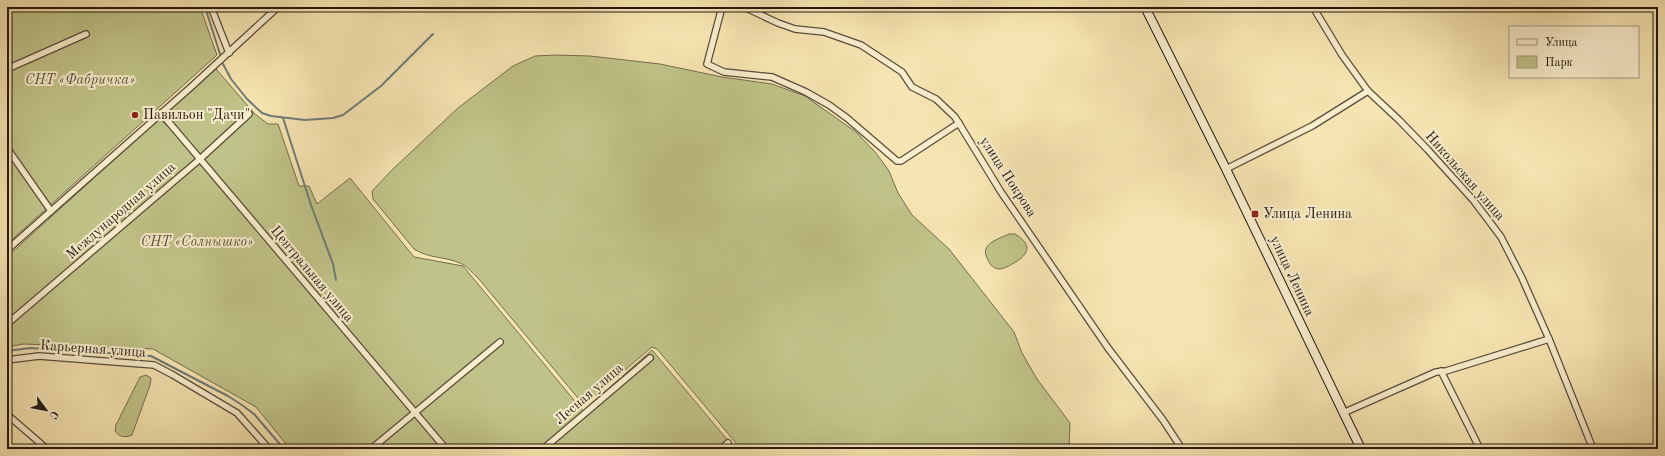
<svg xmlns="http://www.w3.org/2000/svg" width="1665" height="456" viewBox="0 0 1665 456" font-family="'Old Standard TT',serif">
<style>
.green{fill:#c0c389;stroke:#726e4e}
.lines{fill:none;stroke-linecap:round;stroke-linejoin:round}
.stream{stroke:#6f7b76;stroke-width:2}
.minor-casing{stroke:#584c3a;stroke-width:8}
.secondary-casing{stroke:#231912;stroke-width:10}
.minor{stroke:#f9eecd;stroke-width:5.5}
.secondary{stroke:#f9eecd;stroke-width:8}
.poi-dot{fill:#8f2418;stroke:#f9eecd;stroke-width:1.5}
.labels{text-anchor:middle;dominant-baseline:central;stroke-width:4;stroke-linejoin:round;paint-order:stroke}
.park-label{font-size:14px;font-style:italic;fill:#5a543c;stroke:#f9eecd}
.poi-label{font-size:14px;fill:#231912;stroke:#f9eecd;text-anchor:start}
.street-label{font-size:14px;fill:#231912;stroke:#f9eecd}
</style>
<rect width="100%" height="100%" fill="#f6e5b2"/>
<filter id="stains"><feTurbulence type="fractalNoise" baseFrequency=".005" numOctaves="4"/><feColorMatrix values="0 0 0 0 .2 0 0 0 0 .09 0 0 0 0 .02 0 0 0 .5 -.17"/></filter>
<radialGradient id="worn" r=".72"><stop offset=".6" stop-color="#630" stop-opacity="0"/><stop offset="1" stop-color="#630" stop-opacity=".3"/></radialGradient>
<!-- green -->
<g class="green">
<polygon points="7,7 200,7 217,55 7,244"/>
<path d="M 556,55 L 590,56 L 660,64 L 722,77 L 772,84 L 805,96 L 856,132 L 876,153 L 889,171 L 898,193 L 912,215 L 949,249 L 1014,332 L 1022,353 L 1037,379 L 1070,423 L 1069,449 L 741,449 L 657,349 L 652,347 L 592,398 L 585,402 L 577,397 L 478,278 C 473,274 468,267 462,264 C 446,256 429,259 414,249 L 373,199 L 372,191 L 393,169 L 458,108 L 513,66 L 535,56 Z"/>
<polygon points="216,69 255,114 268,124 278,124 299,186 309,186 317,204 350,178 414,257 463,266 583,411 652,350 735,449 290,449 256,407 153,349 23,344 7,347 7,257 160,118 166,125 172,120 166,113"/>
<path d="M 1009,234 L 1015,234 C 1032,244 1030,254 1014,263 C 1001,271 992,273 986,255 C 982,243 1001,238 1009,234 Z"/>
<path d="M 146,375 L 151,378 L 150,385 L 132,435 C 125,438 119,437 115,431 L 116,425 L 140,377 Z"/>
</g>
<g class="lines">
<!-- stream -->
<g class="stream">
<polyline points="205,7 220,54"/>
<polyline points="223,64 231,79 247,99 262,113 271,116 305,120 333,118 343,115 381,86 433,34"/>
<polyline points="283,118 311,205 333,264 336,280"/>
<polyline points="7,351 30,348 151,356 228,396 242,405 254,414 284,449"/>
</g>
<!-- minor casing -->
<g class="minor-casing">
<g id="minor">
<polyline points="211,7 229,53"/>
<polyline points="722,7 707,64 724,72 772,77 806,92 829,105 847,118 897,161 901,161 959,123"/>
<polyline points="744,7 778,23 795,29 824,32 861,45 902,72 912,87 936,99 955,117 1001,192 1108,348 1163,420 1182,449"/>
<polyline points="1313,7 1342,55 1368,91 1399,120 1428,150 1474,201 1501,237 1522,278 1549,339 1593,449"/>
<polyline points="7,69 86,34"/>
<polyline points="161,113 446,449"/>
<polyline points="7,148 51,211"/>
<polyline points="1226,169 1312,126 1368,91"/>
<polyline points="7,250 191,87 278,7"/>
<polyline points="7,324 200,159 249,114"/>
<polyline points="7,360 39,356 154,365 173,375 237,413 269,449"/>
<polyline points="1441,371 1480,449"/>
<polyline points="1343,413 1436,372 1446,371 1549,339"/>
<polyline points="10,417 47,449"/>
<polyline points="371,449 500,342"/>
<polyline points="543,449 650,358"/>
<polyline points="721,449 728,443"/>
</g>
</g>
<!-- secondary casing -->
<g class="secondary-casing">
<polyline id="secondary" points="1145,7 1226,169 1361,449"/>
</g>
<!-- minor -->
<use href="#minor" class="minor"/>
<!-- secondary -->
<use href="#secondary" class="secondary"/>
</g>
<!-- markers -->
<g class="poi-dot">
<circle cx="135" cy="115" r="4"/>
<rect x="1251" y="210" width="8" height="8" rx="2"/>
</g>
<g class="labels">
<!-- park labels -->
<g class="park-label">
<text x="80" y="80">СНТ «Фабричка»</text>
<text x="197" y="242">СНТ «Солнышко»</text>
</g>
<!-- poi labels -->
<g class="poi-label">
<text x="143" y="115">Павильон "Дачи"</text>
<text x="1263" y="214">Улица Ленина</text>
</g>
<!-- street labels -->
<g class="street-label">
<text transform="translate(1465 176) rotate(49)">Никольская улица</text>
<text transform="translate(1008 177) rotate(57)">улица Покрова</text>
<text transform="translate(121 211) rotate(-41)">Международная улица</text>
<text transform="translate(312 274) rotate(50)">Центральная улица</text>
<text transform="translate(1292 276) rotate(65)">улица Ленина</text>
<text transform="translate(93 349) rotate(4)">Карьерная улица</text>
<text transform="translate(589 394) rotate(-41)">Лесная улица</text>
</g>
</g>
<!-- margin -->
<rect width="1665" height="456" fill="none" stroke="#f6e5b2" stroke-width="24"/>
<rect x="8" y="8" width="1649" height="440" fill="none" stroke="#231912" stroke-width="2"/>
<rect x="12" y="12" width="1641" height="432" fill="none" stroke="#231912"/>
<!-- legend -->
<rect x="1509" y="26" width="130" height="52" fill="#f9eecd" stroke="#a39982"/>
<rect x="1517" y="39" width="20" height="6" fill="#f9eecd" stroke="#a39982"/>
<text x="1545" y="46" font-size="12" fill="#231912">Улица</text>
<rect x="1517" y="56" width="20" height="12" fill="#c0c389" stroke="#a39982"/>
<text x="1545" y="66" font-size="12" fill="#231912">Парк</text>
<!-- north arrow -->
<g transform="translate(46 410) rotate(122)" stroke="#f9eecd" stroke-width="3" paint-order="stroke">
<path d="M0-3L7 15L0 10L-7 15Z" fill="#231912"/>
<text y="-6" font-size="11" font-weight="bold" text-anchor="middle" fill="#231912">С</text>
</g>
<rect width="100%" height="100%" filter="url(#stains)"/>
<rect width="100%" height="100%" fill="url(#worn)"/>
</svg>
